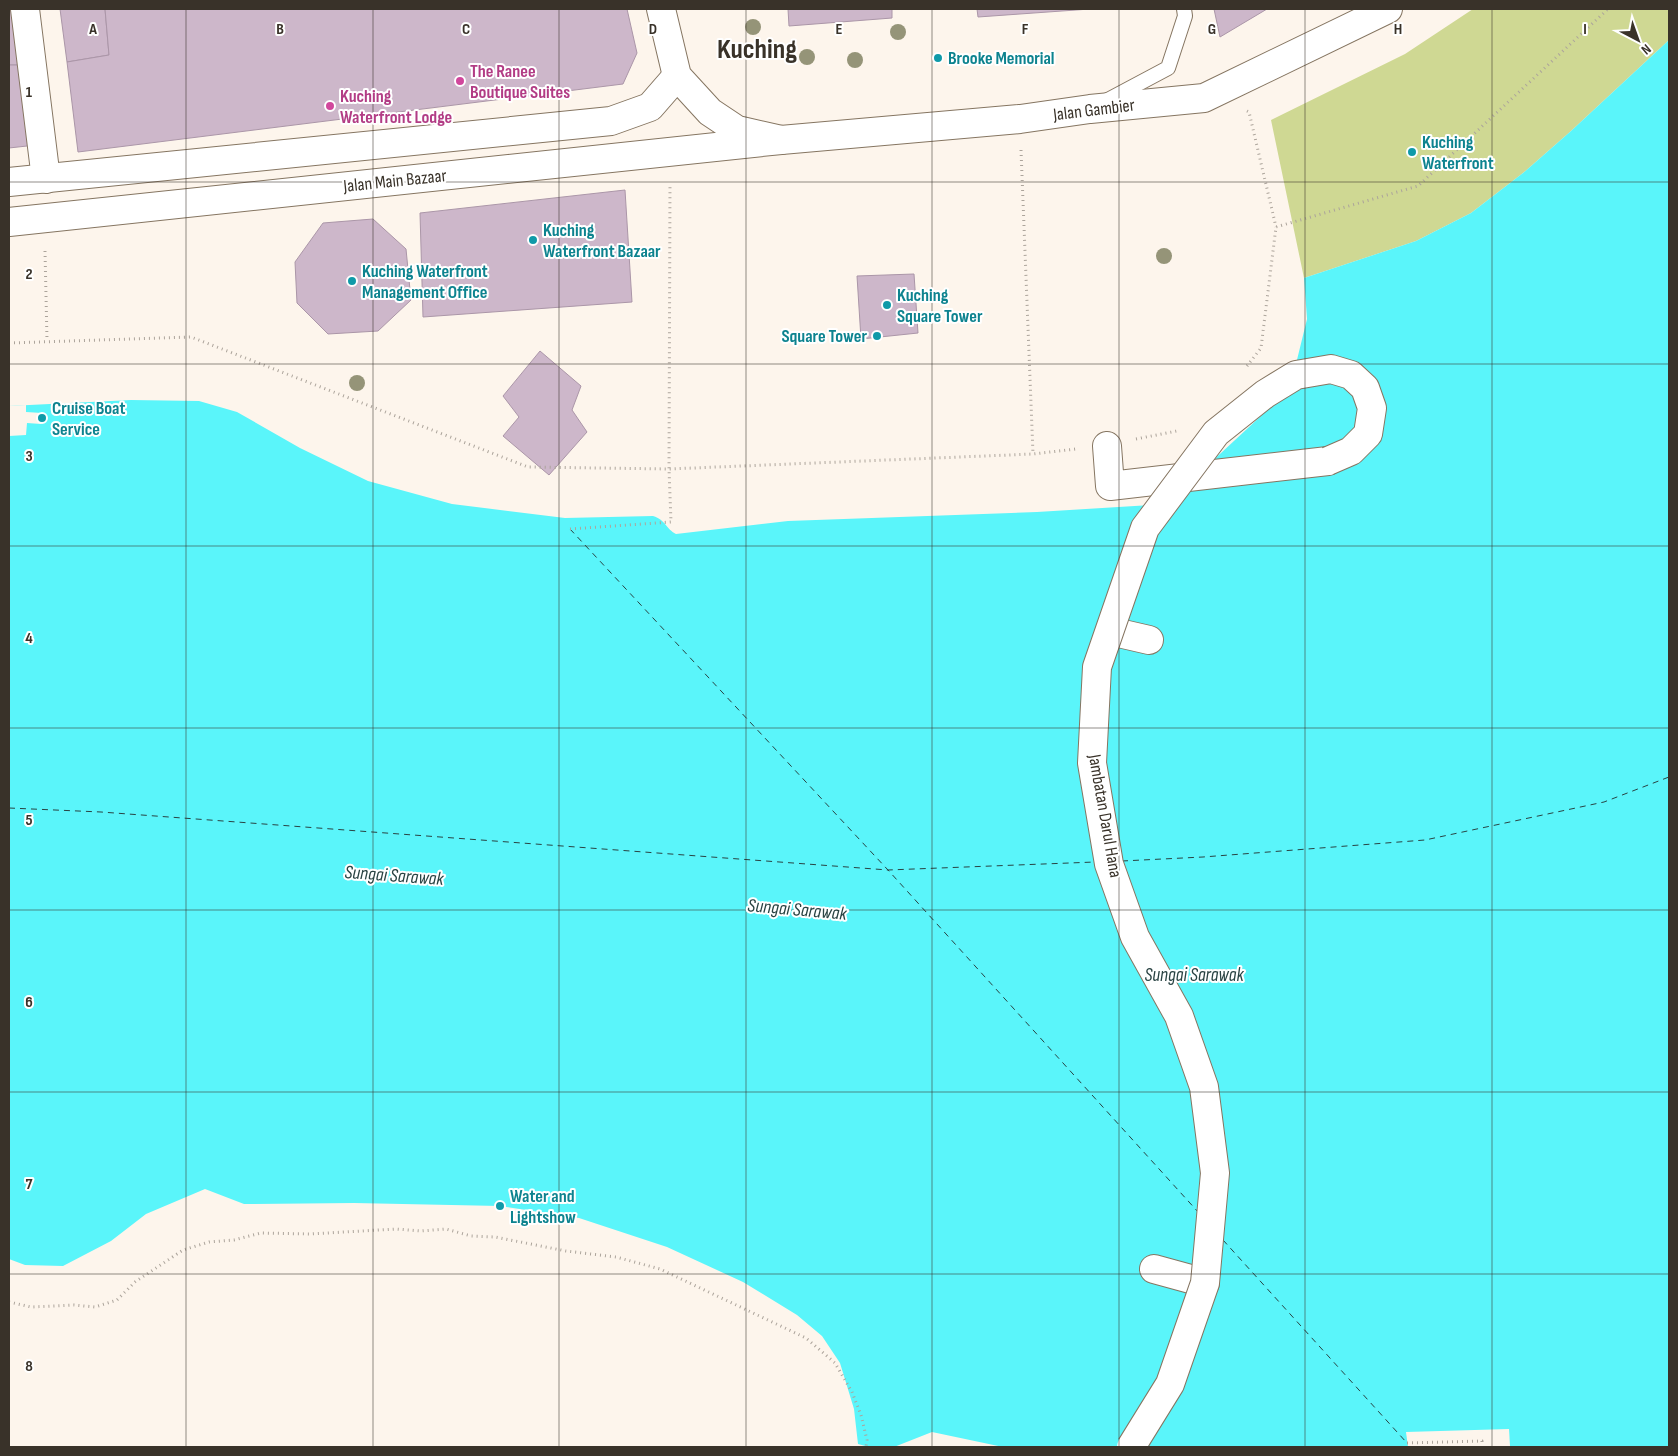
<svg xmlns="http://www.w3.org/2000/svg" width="1678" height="1456" viewBox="0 0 1678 1456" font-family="'Sofia Sans Condensed',sans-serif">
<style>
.green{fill:#cfd893}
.water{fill:#5af5fa}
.pier{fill:#fdf5ec}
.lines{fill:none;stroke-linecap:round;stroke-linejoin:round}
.ferry{stroke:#294343;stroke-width:1;stroke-dasharray:6 5;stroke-linecap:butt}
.building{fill:#cdb7ca;stroke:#ab96a8}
.lane-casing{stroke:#857561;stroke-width:16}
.street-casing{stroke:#857561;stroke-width:30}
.secondary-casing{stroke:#857561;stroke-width:30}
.primary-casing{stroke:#857561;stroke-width:30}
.path{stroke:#aca49b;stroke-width:3;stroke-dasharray:1 4;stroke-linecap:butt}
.lane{stroke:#fff;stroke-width:14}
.street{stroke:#fff;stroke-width:28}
.secondary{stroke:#fff;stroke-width:28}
.primary{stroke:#fff;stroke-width:28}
.street-bridge-casing{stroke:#857561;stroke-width:30;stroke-linecap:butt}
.street-bridge{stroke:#fff;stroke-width:28}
.tree{fill:#959478}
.grid{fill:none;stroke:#393229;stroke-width:1;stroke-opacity:0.55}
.culture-dot{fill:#0f9aa8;stroke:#fff;stroke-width:2}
.hotel-dot{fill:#d1479c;stroke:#fff;stroke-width:2}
.labels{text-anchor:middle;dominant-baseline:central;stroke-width:4;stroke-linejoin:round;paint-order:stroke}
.culture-label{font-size:18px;font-weight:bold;fill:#0d838f;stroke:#fff;text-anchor:start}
.hotel-label{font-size:18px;font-weight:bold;fill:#b23c85;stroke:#fff;text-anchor:start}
.street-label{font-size:18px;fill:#393229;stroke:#fff}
.water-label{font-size:19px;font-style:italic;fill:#294343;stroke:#fff}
.town-label{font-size:28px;font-weight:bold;fill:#393229;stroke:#fff}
.grid-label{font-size:16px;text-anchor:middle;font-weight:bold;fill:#393229;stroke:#fff;stroke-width:4;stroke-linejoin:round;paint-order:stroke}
</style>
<rect width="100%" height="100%" fill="#fdf5ec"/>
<!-- green -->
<polygon class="green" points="1473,9 1669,9 1669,40 1571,131 1523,173 1471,213 1416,241 1304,278 1271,120 1405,54"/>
<!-- water -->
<path class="water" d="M 1669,40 L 1669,1447 L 1003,1447 L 932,1432 L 894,1447 L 869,1447 L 858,1444 L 854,1409 L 840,1363 L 822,1336 L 797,1315 L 743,1282 L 667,1247 L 579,1218 L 500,1206 L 354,1203 L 244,1204 L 205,1189 L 146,1214 L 111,1241 L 63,1266 L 25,1265 L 9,1259 L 9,406 L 131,400 L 199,401 L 237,412 L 300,448 L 368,481 L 452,504 L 565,518 L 653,516 C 666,520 666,529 676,534 L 788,521 L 1037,512 L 1151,505 L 1180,491 L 1277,401 L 1295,368 L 1307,319 L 1304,278 L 1416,241 L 1471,213 L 1523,173 L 1571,131 Z"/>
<!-- pier -->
<g class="pier">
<polygon points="26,405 26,412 42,413 41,424 27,423 26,435 9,436 9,406"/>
<polygon points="1509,1429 1510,1446 1408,1447 1406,1432"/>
</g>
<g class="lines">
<!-- ferry -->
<g class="ferry">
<polyline points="570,529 888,870 1199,1213"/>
<polyline points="9,808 101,812 888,870 1095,862"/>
<polyline points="1122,861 1203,857 1425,840 1604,802 1669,777"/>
<polyline points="1223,1240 1407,1443"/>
</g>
</g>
<!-- building -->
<g class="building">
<polygon points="9,9 16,9 24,65 9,65"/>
<polygon points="60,9 105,9 109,55 67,62"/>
<polygon points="105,9 627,9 637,53 623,84 78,152 67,62 109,55"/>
<polygon points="788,9 892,9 892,18 789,26"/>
<polygon points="977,9 1090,9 978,17"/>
<polygon points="1214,9 1267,9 1220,37"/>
<polygon points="9,65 24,65 36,145 9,148"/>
<polygon points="625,190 632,302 423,317 420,213"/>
<polygon points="373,219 406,249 411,300 378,331 328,334 297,303 295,262 323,223"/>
<polygon points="914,274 918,333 861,339 857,276"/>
<polygon points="540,351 581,386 572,410 587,432 549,475 503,436 519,417 503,396"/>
</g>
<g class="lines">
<!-- lane casing -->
<g class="lane-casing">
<polyline id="lane" points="1106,101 1168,68 1185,16 1184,9"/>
</g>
<!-- street casing -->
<g class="street-casing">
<g id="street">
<polyline points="25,9 46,179"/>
<polyline points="1107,446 1110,486 1328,461"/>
<polyline points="1110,631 1149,640"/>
<polyline points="1154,1269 1205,1283"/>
</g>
</g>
<!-- secondary casing -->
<g class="secondary-casing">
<g id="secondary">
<polyline points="9,182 611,121 650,107 677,76"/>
<polyline points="9,222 781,140 1020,119 1090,109 1204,98 1388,9"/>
</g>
</g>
<!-- primary casing -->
<g class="primary-casing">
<polyline id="primary" points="661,9 677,76 710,112 737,130 781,140"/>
</g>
<!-- path -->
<g class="path">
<polyline points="1247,111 1249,112 1276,227"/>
<polyline points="1021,150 1033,454"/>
<polyline points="45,251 47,340"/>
<polyline points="9,343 191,337 528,467 669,469 1033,454 1076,449"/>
<polyline points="1247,366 1261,348 1276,227 1418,186 1608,9"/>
<polyline points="1136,439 1177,431"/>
<polyline points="570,529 671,522 669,469 670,184"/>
<polyline points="9,1302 31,1307 74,1305 95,1307 117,1300 135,1282 183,1250 209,1242 234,1240 261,1233 310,1234 396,1229 421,1231 446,1229 471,1236 495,1237 566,1251 616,1257 660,1269 806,1338 835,1363 852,1392 861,1415 867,1440 866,1447"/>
<polyline points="1407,1443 1482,1441 1482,1447"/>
</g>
<!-- lane -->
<use href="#lane" class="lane"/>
<!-- street -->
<use href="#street" class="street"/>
<!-- secondary -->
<use href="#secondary" class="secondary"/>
<!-- primary -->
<use href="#primary" class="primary"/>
<!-- street-bridge casing -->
<g class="street-bridge-casing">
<polyline id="street-bridge" points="1131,1447 1170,1384 1205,1283 1215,1173 1204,1087 1179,1016 1135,937 1109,864 1092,763 1097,667 1145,528 1216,433 1265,394 1296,375 1331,369 1351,375 1365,388 1372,408 1368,434 1351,451 1328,461"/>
</g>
<!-- street-bridge -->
<use href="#street-bridge" class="street-bridge"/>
</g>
<!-- trees -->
<g class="tree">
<circle cx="753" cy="27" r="8"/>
<circle cx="898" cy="32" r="8"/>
<circle cx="807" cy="57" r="8"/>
<circle cx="855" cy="60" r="8"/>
<circle cx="1164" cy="256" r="8"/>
<circle cx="357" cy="383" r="8"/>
</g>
<!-- grid -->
<path class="grid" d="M 186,9 L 186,1447M 373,9 L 373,1447M 559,9 L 559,1447M 746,9 L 746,1447M 932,9 L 932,1447M 1119,9 L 1119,1447M 1305,9 L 1305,1447M 1492,9 L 1492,1447M 9,182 L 1669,182M 9,364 L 1669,364M 9,546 L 1669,546M 9,728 L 1669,728M 9,910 L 1669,910M 9,1092 L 1669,1092M 9,1274 L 1669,1274"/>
<!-- markers -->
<g class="culture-dot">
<circle cx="938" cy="58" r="5"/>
<circle cx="1412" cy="152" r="5"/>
<circle cx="533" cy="240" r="5"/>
<circle cx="352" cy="281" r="5"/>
<circle cx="887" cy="305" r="5"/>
<circle cx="877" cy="336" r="5"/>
<circle cx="42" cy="418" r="5"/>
<circle cx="500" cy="1206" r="5"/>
</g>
<g class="hotel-dot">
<circle cx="460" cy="81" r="5"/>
<circle cx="330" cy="106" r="5"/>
</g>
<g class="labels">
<!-- culture labels -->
<g class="culture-label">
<text x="948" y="58">Brooke Memorial</text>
<text x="1422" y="142">Kuching<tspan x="1422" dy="21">Waterfront</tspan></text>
<text x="543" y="230">Kuching<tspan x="543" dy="21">Waterfront Bazaar</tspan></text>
<text x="362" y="271">Kuching Waterfront<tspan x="362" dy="21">Management Office</tspan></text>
<text x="897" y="295">Kuching<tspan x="897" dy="21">Square Tower</tspan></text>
<text x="867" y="336" text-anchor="end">Square Tower</text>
<text x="52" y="408">Cruise Boat<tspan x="52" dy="21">Service</tspan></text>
<text x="510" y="1196">Water and<tspan x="510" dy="21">Lightshow</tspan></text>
</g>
<!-- hotel labels -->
<g class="hotel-label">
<text x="470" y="71">The Ranee<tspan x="470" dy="21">Boutique Suites</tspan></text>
<text x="340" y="96">Kuching<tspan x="340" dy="21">Waterfront Lodge</tspan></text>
</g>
<!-- street labels -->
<g class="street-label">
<text transform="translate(1094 110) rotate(-7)">Jalan Gambier</text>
<text transform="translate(395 181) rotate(-6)">Jalan Main Bazaar</text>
<text transform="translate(1105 816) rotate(80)">Jambatan Darul Hana</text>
</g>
<!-- water labels -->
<g class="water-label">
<text transform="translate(394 876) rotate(4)">Sungai Sarawak</text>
<text transform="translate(797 910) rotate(5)">Sungai Sarawak</text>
<text x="1194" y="975">Sungai Sarawak</text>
</g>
<!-- town labels -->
<g class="town-label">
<text x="757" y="49">Kuching</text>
</g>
</g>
<g class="grid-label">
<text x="93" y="34">A</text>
<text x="280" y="34">B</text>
<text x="466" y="34">C</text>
<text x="653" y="34">D</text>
<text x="839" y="34">E</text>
<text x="1025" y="34">F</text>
<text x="1212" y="34">G</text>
<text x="1398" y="34">H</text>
<text x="1585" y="34">I</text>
<text x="29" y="97">1</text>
<text x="29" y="279">2</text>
<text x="29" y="461">3</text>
<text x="29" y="643">4</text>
<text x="29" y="825">5</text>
<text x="29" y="1007">6</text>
<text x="29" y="1189">7</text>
<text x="29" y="1371">8</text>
</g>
<!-- border -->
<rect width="1678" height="1456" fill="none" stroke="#393229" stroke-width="20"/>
<!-- north arrow -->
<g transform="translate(1638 40) rotate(139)" stroke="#ffffff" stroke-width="4" paint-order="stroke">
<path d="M0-4L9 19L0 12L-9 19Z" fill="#393229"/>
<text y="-8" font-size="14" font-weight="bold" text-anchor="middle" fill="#393229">N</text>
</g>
</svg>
